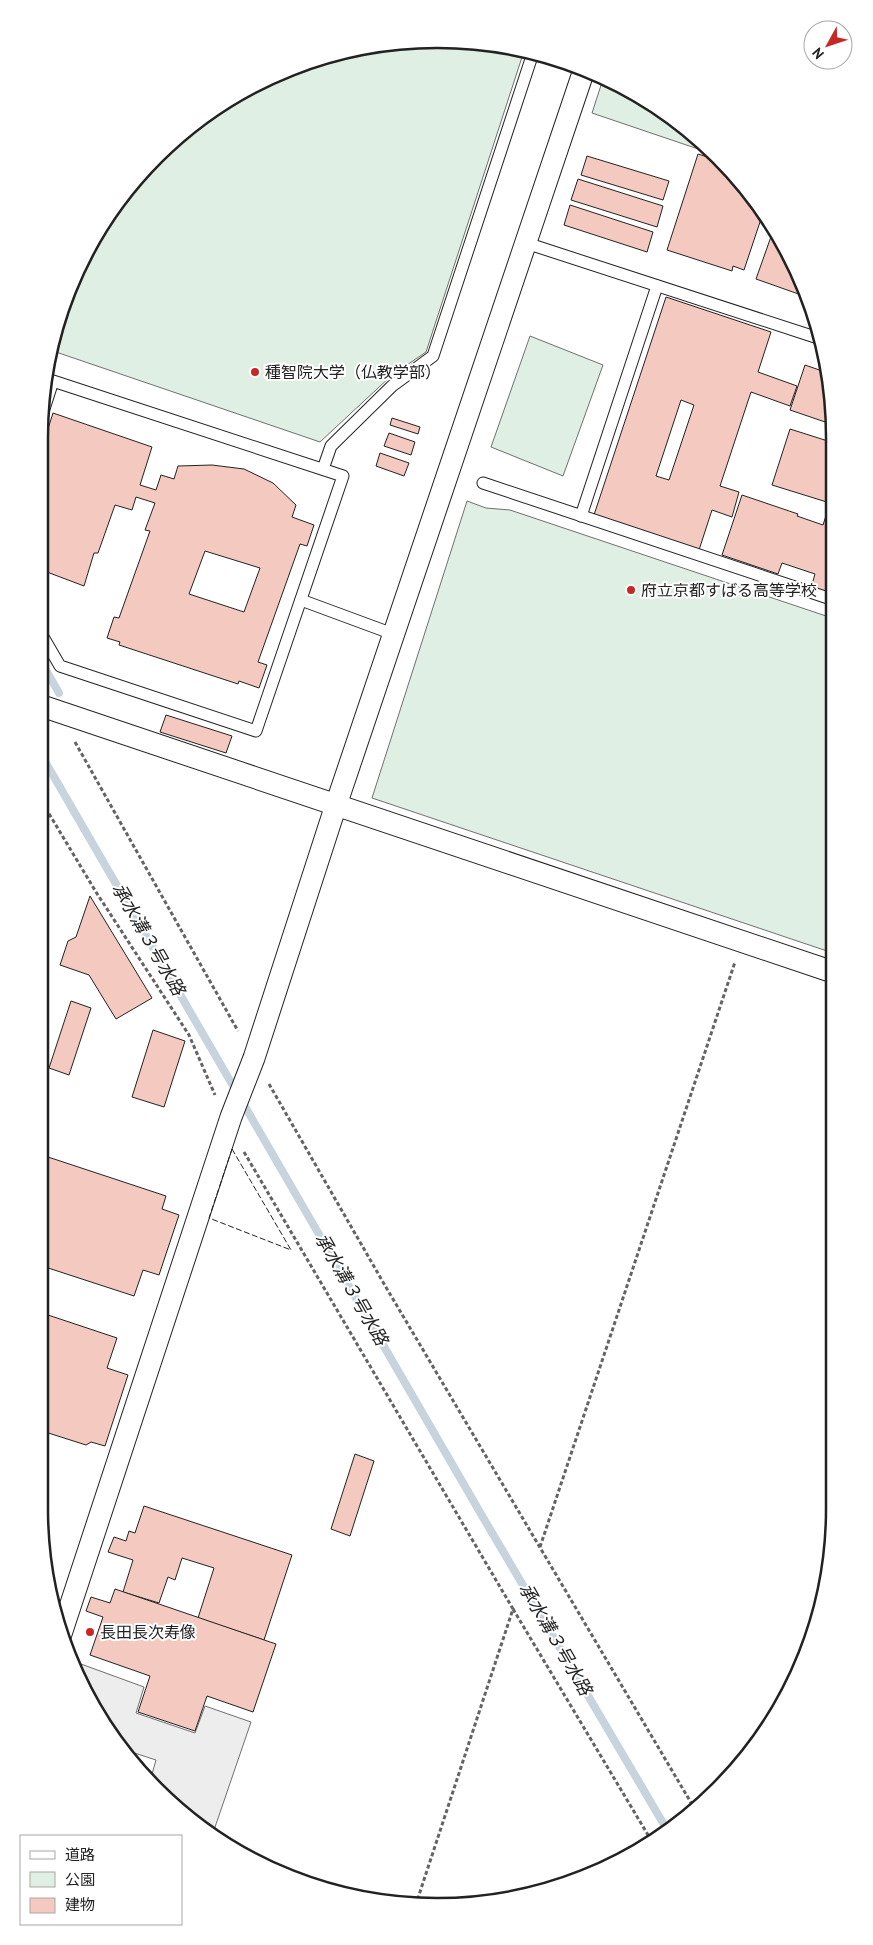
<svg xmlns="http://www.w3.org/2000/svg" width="873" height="1945" viewBox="0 0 873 1945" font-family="'PT Sans','Noto Sans JP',sans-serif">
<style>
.green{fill:#e0efe3;stroke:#6f6f6f}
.parking{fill:#ededed;stroke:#6f6f6f}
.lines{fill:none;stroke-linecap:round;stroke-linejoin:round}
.stream{stroke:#c7d3dd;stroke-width:8}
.building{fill:#f3c9c0;stroke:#222;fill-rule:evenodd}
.service-casing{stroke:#222;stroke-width:13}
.minor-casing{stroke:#222;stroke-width:23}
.path{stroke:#646464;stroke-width:3;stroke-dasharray:4 2.5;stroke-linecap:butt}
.service{stroke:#fff;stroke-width:11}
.minor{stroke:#fff;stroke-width:21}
.fence{stroke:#222;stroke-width:1;stroke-dasharray:6 2.5;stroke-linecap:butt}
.poi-dot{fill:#c62828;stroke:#fff;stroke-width:2}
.labels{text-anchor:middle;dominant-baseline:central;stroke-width:4;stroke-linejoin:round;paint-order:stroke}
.poi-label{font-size:16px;fill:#222;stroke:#fff;text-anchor:start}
.water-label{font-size:18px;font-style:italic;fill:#222;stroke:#fff}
.rim{fill:none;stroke:#222;stroke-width:2.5}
</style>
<rect width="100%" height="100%" fill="#fff"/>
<!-- green -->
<g class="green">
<polygon points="411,40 489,42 524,51 426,352 392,375 320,442 53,351 57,327 73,279 92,237 138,174 195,121 261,80 334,52"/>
<polygon points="603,79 658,106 707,152 592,113"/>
<polygon points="530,336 603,365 563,476 491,447"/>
<polygon points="467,501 486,508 510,510 832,618 833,953 372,798"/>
</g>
<!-- parking -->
<polygon class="parking" points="70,1660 144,1687 136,1713 195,1733 205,1706 251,1722 213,1833 150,1781 156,1760 122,1749 92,1707"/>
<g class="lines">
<!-- stream -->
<g class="stream">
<polyline points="39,658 59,693"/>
<polyline points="39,751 481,1514 666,1828"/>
</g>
</g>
<!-- building -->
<g class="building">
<polygon points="698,154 714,159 752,194 763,213 744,270 733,266 732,271 667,250"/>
<polygon points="587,156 669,181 663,200 581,175"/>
<polygon points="578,179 663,206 657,227 571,200"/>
<polygon points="570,205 653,232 647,252 564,225"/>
<polygon points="773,231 804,284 807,297 756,279"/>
<path d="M 666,297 L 771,332 L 758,372 L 797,386 L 790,406 L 751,392 L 720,486 L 739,492 L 732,517 L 712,510 L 698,553 L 593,518 ZM 681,400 L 694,405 L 669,480 L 656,476 Z"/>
<polygon points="805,365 828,373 831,384 831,424 790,410"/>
<path d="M 53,413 L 152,447 L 140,485 L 156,490 L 161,475 L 174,479 L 178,466 L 212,465 L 244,469 L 273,483 L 296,505 L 292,517 L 314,525 L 307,546 L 300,544 L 258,662 L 267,665 L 259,688 L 239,681 L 238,684 L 119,645 L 120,642 L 107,638 L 114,617 L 119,618 L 150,531 L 145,530 L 155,503 L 136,497 L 132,510 L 115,505 L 98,553 L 94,553 L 84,586 L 39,569 L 39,457 ZM 205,551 L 260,568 L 244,612 L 189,594 Z"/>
<polygon points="392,418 420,427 418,434 390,425"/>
<polygon points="790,429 831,442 831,594 811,588 815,574 782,563 778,574 722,555 742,495 798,514 797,516 823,525 830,503 772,485"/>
<polygon points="389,433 415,442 411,455 384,446"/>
<polygon points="380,453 409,463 404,476 376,466"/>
<polygon points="166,715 232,736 226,753 160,732"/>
<polygon points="90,896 152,998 116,1019 89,975 60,965 68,941 76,937"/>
<polygon points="71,1001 91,1008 69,1075 49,1068"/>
<polygon points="153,1030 185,1041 164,1107 132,1097"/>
<polygon points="39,1154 166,1196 162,1209 179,1215 159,1275 143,1270 134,1296 39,1265"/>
<polygon points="39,1312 117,1338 107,1368 128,1375 105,1446 91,1442 86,1445 39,1430"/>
<polygon points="355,1454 374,1461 350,1536 331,1529"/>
<polygon points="144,1506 292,1555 264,1640 198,1618 214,1568 182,1558 175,1580 168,1577 159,1603 123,1592 133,1560 108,1552 114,1537 126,1541 129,1531 135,1533"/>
<polygon points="115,1589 276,1644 253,1712 207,1696 195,1731 138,1712 150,1676 90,1655 103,1617 86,1611 91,1597 110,1603"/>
</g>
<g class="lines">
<!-- service casing -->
<g class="service-casing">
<g id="service">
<polyline points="526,243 818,338"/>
<polyline points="323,469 331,446 392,386 433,356 533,53"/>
<polyline points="483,483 831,599"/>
<polyline points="581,516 657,286"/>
<polyline points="301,600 393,634"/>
<polyline points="39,630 60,666 256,731 343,476 53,381 42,415"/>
</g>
</g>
<!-- minor casing -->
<g class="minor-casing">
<g id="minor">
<polyline points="39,705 833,972"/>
<polyline points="60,1637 231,1117 254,1058 336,805 584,70"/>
</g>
</g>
<!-- path -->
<g class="path">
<polyline points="75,742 238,1031"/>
<polyline points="39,797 96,892 189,1035 215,1095"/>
<polyline points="269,1084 387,1289 693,1806"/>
<polyline points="244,1152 513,1609 417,1901"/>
<polyline points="540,1547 735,962"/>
<polyline points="513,1609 651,1840"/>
</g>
<!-- service -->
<use href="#service" class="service"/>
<!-- minor -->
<use href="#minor" class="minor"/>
<!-- fence -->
<polygon class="fence" points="232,1149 291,1250 209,1218"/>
</g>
<!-- markers -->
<g class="poi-dot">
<circle cx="255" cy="372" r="5"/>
<circle cx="631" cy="590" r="5"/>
<circle cx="90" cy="1632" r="5"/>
</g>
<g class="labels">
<!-- poi labels -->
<g class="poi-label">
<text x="265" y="372">種智院大学（仏教学部）</text>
<text x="641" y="590">府立京都すばる高等学校</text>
<text x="100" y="1632">長田長次寿像</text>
</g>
<!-- water labels -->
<g class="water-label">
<text transform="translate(149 939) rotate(60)">承水溝３号水路</text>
<text transform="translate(352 1289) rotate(60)">承水溝３号水路</text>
<text transform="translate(556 1639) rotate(60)">承水溝３号水路</text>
</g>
</g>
<!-- crop -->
<path d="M0 0H873V1945H0ZM437 48H437A389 389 0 0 1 826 437V1509A389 389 0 0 1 437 1898H437A389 389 0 0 1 48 1509V437A389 389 0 0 1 437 48Z" fill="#fff" fill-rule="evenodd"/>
<path class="rim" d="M437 48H437A389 389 0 0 1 826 437V1509A389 389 0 0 1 437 1898H437A389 389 0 0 1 48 1509V437A389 389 0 0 1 437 48Z"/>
<!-- legend -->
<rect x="20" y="1835" width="162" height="90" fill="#ffffff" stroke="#a7a7a7"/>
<rect x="30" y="1851" width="25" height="8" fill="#ffffff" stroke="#a7a7a7"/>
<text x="65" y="1860" font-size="15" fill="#222222">道路</text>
<rect x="30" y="1872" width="25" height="15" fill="#e0efe3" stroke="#a7a7a7"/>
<text x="65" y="1885" font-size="15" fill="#222222">公園</text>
<rect x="30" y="1898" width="25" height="15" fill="#f3c9c0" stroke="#a7a7a7"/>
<text x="65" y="1910" font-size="15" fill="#222222">建物</text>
<!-- north arrow -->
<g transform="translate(828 45) rotate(230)"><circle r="24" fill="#ffffff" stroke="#a7a7a7"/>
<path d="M0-4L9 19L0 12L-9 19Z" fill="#c62828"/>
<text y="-8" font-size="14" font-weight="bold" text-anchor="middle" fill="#222222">N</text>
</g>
</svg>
